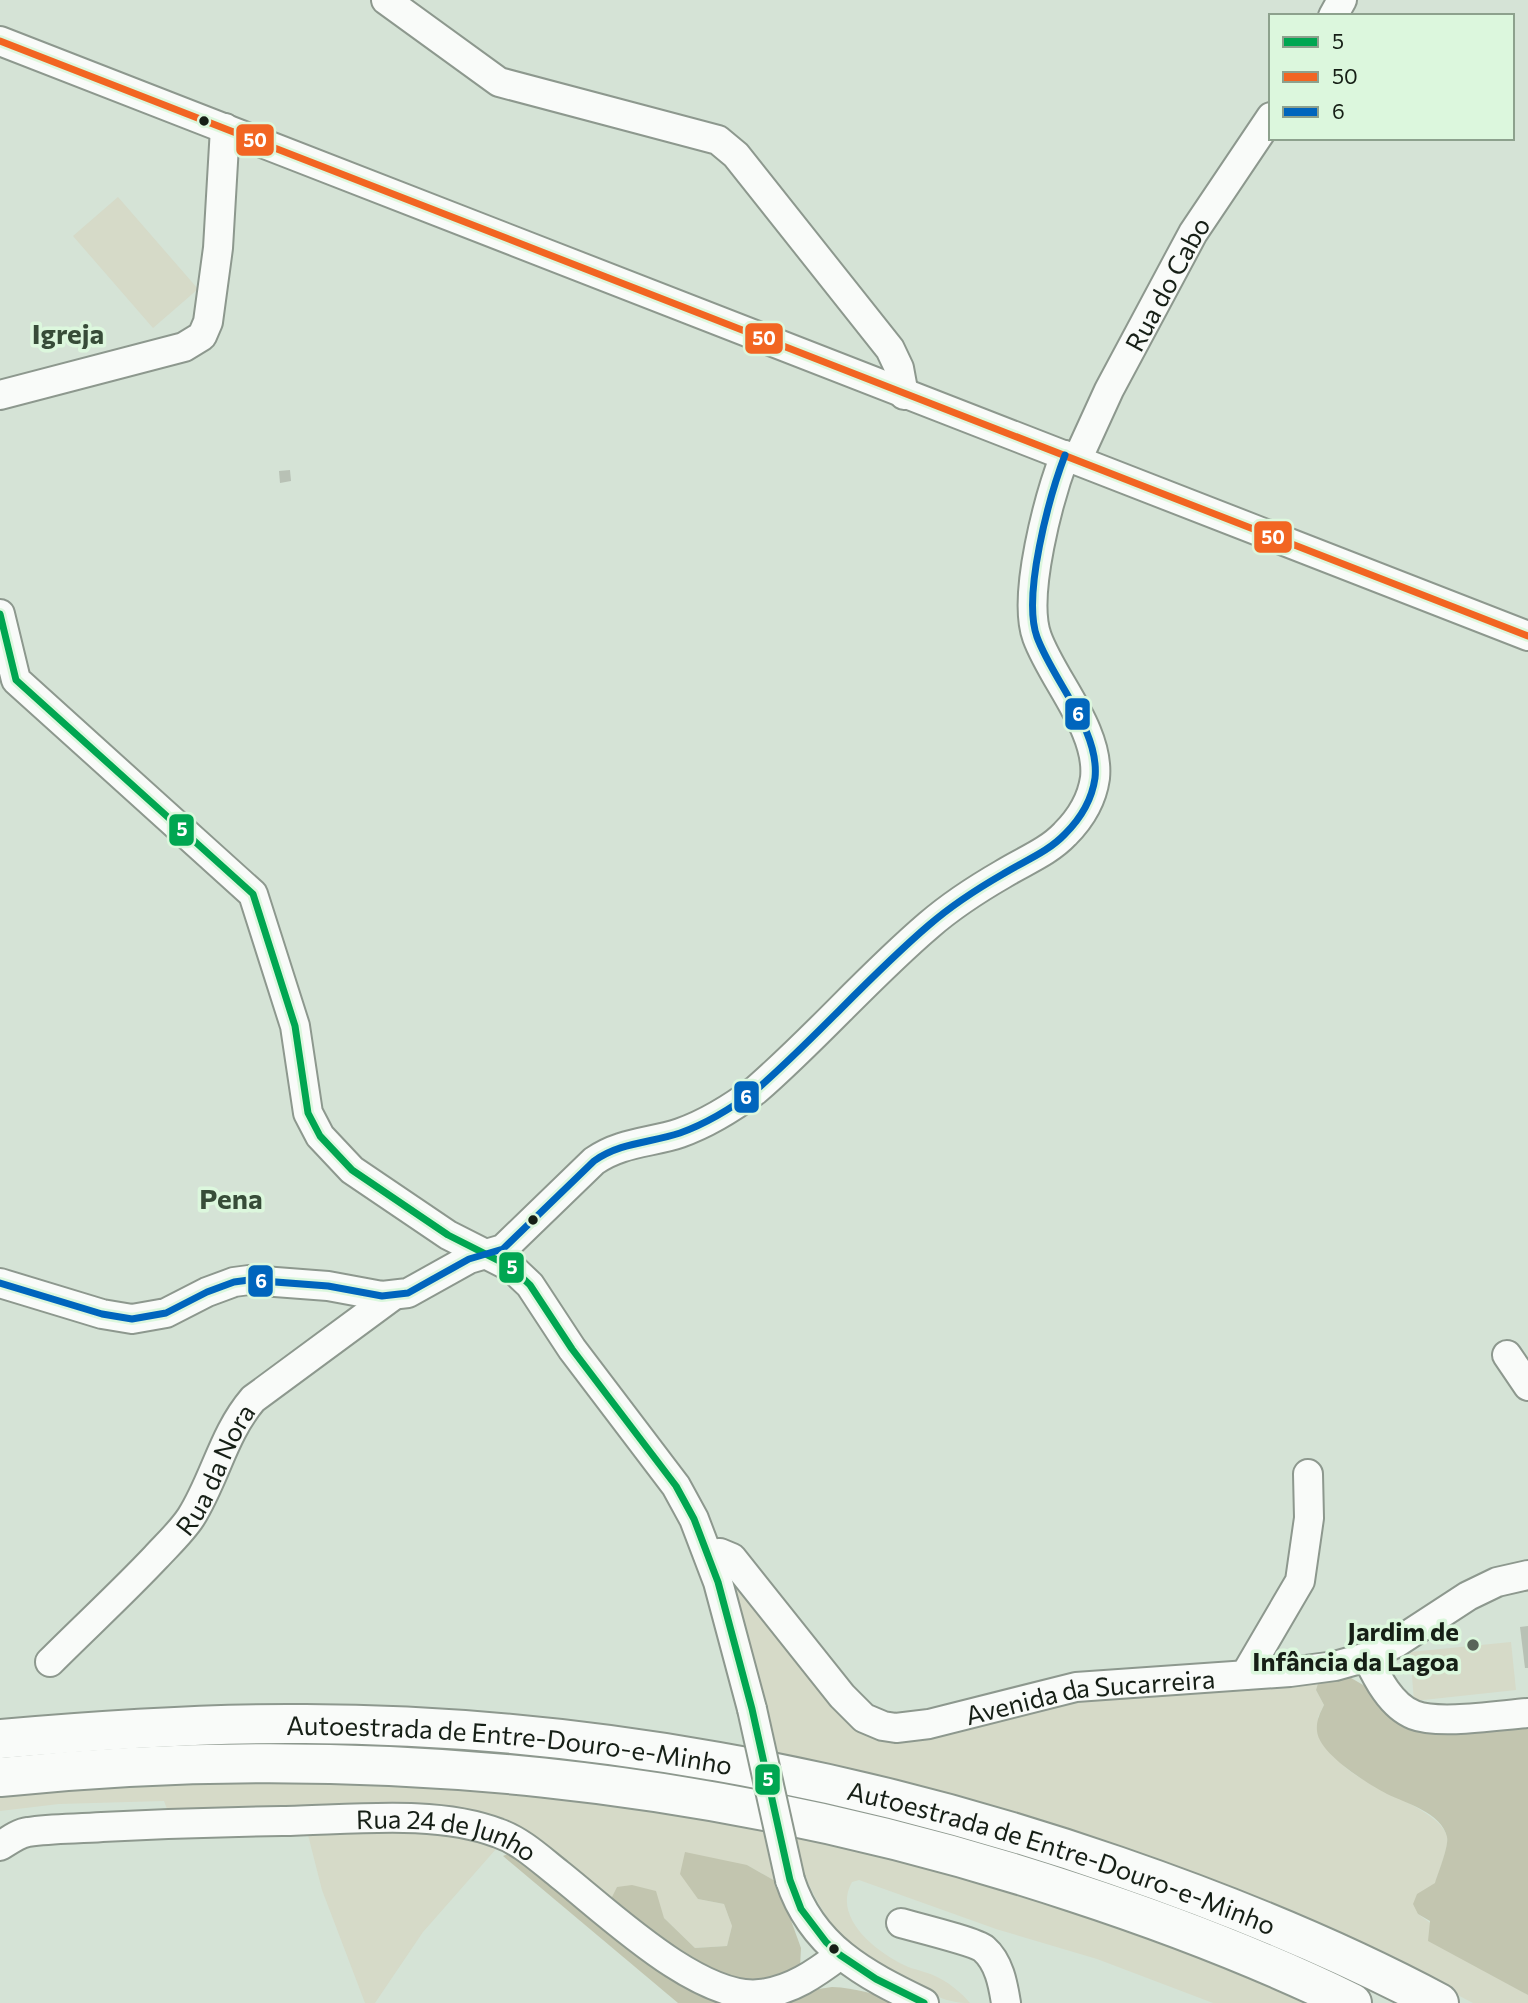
<svg xmlns="http://www.w3.org/2000/svg" width="1528" height="2003" viewBox="0 0 1528 2003" font-family="Commissioner,sans-serif">
<style>
.green{fill:#d6dac8}
.forest{fill:#c2c5af}
.building{fill:#b8c1b5}
.lines{fill:none;stroke-linecap:round;stroke-linejoin:round}
.minor-casing{stroke:#8d988e;stroke-width:32}
.highway-casing{stroke:#8d988e;stroke-width:42}
.minor{stroke:#f9fbf9;stroke-width:28}
.highway{stroke:#f9fbf9;stroke-width:38}
.minor-bridge-casing{stroke:#8d988e;stroke-width:32;stroke-linecap:butt}
.minor-bridge{stroke:#f9fbf9;stroke-width:28}
.bus-1-casing{stroke:#dcf7dd;stroke-width:12}
.bus-2-casing{stroke:#dcf7dd;stroke-width:12}
.bus-3-casing{stroke:#dcf7dd;stroke-width:12}
.bus-1{stroke:#00a651;stroke-width:7}
.bus-2{stroke:#f26522;stroke-width:7}
.bus-3{stroke:#0065bd;stroke-width:7}
.bus-dot{fill:#161f16;stroke:#dcf7dd;stroke-width:2.5}
.poi-dot{fill:#596459;stroke:#dcf7dd;stroke-width:2.5}
.labels{text-anchor:middle;dominant-baseline:central;stroke-width:7;stroke-linejoin:round;paint-order:stroke}
.street-label{font-size:26px;fill:#161f16;stroke:#dcf7dd}
.poi-label{font-size:26px;font-weight:bold;fill:#161f16;stroke:#dcf7dd;text-anchor:end}
.neighbourhood-label{font-size:28px;font-weight:bold;fill:#374c38;stroke:#dcf7dd}
.line-badge{stroke:#dcf7dd;stroke-width:2.5}
.badge-label{font-size:19px;text-anchor:middle;font-weight:bold;fill:#fff}
</style>
<rect width="100%" height="100%" fill="#d5e3d6"/>
<!-- green -->
<g class="green">
<polygon points="118,197 198,289 153,328 73,236"/>
<path d="M 728,1575 L 853,1721 L 1048,1702 L 1319,1680 L 1316,1690 L 1324,1705 L 1318,1717 C 1326,1732 1332,1752 1343,1765 C 1364,1788 1442,1809 1447,1837 C 1449,1847 1438,1873 1435,1884 L 1418,1894 L 1418,1914 L 1528,1995 L 1528,2003 L 1473,2003 L 1386,1958 L 779,1758 Z"/>
<polygon points="1511,1642 1516,1690 1414,1701 1410,1652"/>
<polygon points="338,1781 535,1793 642,1808 764,1829 777,1882 747,1865 698,1899 724,1904 732,1926 727,1946 695,1948 664,1918 609,1903 520,1830 163,1815 167,1809 164,1801 59,1804 0,1811 0,1796 158,1783"/>
<polygon points="403,1828 486,1838 496,1849 423,1932 375,2003 365,2003 322,1890 307,1831"/>
<path d="M 790,1833 L 998,1887 L 1145,1936 L 1308,2003 L 1213,2003 L 1097,1959 L 996,1929 L 859,1880 L 852,1882 C 832,1917 875,1951 904,1965 C 914,1970 925,1971 935,1976 C 947,1981 962,1993 970,2003 C 945,2003 936,1995 914,1985 C 839,1952 814,1909 790,1833 Z"/>
</g>
<!-- forest -->
<g class="forest">
<path d="M 1346,1675 L 1370,1689 L 1383,1704 L 1528,1721 L 1528,1995 L 1428,1941 L 1430,1921 L 1418,1914 L 1413,1904 L 1417,1894 L 1435,1883 C 1438,1873 1449,1846 1447,1837 C 1442,1813 1406,1803 1387,1794 C 1368,1784 1319,1754 1317,1731 C 1316,1721 1320,1713 1324,1705 L 1316,1690 L 1319,1680 Z"/>
<polygon points="512,1852 734,2003 678,2003 503,1856"/>
<polygon points="685,1852 747,1865 777,1882 801,1948 800,1968 788,1978 749,1985 694,1967 609,1903 617,1887 632,1885 656,1891 664,1918 695,1948 727,1946 732,1926 724,1904 698,1899 680,1874"/>
<path d="M 832,1987 C 856,1988 876,1994 898,2003 L 769,2003 L 812,1990 Z"/>
</g>
<!-- building -->
<g class="building">
<polygon points="290,470 291,481 280,483 279,471"/>
<polygon points="1528,1626 1528,1668 1525,1668 1520,1627"/>
</g>
<g class="lines">
<!-- minor casing -->
<g class="minor-casing">
<g id="minor">
<polyline points="386,0 499,82 718,140 736,155 890,349 899,368 904,395"/>
<polyline points="1333,16 1342,0"/>
<polyline points="0,41 1528,636"/>
<polyline points="0,395 184,347 202,336 208,322 218,248 225,128"/>
<path id="s1" d="M 1077,460 L 1109,390 L 1193,233 L 1271,117"/>
<polyline points="0,614 16,680 253,894 295,1026 308,1113 320,1136 352,1170 448,1235 511,1267 530,1285 572,1349 676,1486 694,1519 718,1582 752,1709"/>
<path d="M 0,1283 L 102,1314 L 132,1319 L 166,1313 L 207,1292 L 234,1282 L 249,1280 L 328,1286 L 382,1296 L 408,1293 L 469,1259 L 503,1249 L 594,1161 C 621,1142 650,1143 680,1133 C 708,1123 732,1108 756,1090 C 816,1038 868,977 929,925 C 951,906 977,889 1003,874 C 1024,861 1048,852 1065,834 C 1080,819 1092,799 1095,778 C 1100,730 1053,681 1037,637 C 1022,596 1049,497 1065,455"/>
<polyline points="1507,1355 1528,1386"/>
<path id="s2" d="M 708,1554 L 720,1553 L 732,1558 L 842,1696 L 864,1718 L 883,1726 L 896,1728 L 929,1724 L 1076,1687 L 1290,1672 L 1335,1666 L 1367,1657 L 1396,1643 L 1468,1596 L 1497,1582 L 1528,1575"/>
<path d="M 1367,1657 C 1377,1678 1391,1706 1414,1715 C 1439,1725 1500,1715 1528,1713"/>
<path id="s3" d="M 50,1662 C 85,1627 122,1593 156,1557 C 168,1544 182,1531 191,1517 C 215,1479 223,1434 253,1399 L 394,1295"/>
<polyline points="1245,1675 1300,1581 1309,1518 1308,1474"/>
<path id="s4" d="M 0,1846 C 8,1841 19,1833 28,1832 C 52,1828 78,1829 102,1827 C 162,1824 222,1822 282,1821 C 349,1820 436,1809 498,1833 C 521,1841 540,1859 559,1874 C 606,1911 699,2001 760,1994 C 791,1991 816,1973 840,1955"/>
<path d="M 790,1880 C 812,1947 864,1974 924,2003"/>
<path d="M 901,1923 C 915,1927 976,1942 984,1949 C 999,1962 1003,1984 1006,2003"/>
</g>
</g>
<!-- highway casing -->
<g class="highway-casing">
<g id="highway">
<path id="s5" d="M 0,1739 C 102,1730 203,1723 305,1724 C 581,1725 857,1776 1117,1866 C 1227,1904 1336,1948 1439,2003"/>
<path d="M 0,1777 C 362,1740 727,1777 1073,1892 C 1168,1923 1262,1959 1352,2003"/>
</g>
</g>
<!-- minor -->
<use href="#minor" class="minor"/>
<!-- highway -->
<use href="#highway" class="highway"/>
<!-- minor-bridge casing -->
<g class="minor-bridge-casing">
<polyline id="minor-bridge" points="752,1709 790,1880"/>
</g>
<!-- minor-bridge -->
<use href="#minor-bridge" class="minor-bridge"/>
<!-- bus-1 casing -->
<g class="bus-1-casing">
<polyline id="bus-1" points="0,614 16,680 253,894 295,1026 308,1113 320,1136 352,1170 448,1235 511,1267 530,1285 572,1349 676,1486 694,1519 718,1582 752,1709 790,1880 801,1909 826,1942 840,1955 876,1979 924,2003"/>
</g>
<!-- bus-2 casing -->
<g class="bus-2-casing">
<polyline id="bus-2" points="0,41 1528,636"/>
</g>
<!-- bus-3 casing -->
<g class="bus-3-casing">
<path id="bus-3" d="M 0,1283 L 102,1314 L 132,1319 L 166,1313 L 207,1292 L 234,1282 L 249,1280 L 328,1286 L 382,1296 L 408,1293 L 469,1259 L 503,1249 L 594,1161 C 621,1142 650,1143 680,1133 C 708,1123 732,1108 756,1090 C 816,1038 868,977 929,925 C 951,906 977,889 1003,874 C 1024,861 1048,852 1065,834 C 1080,819 1092,799 1095,778 C 1100,730 1053,681 1037,637 C 1022,596 1049,497 1065,455"/>
</g>
<!-- bus-1 -->
<use href="#bus-1" class="bus-1"/>
<!-- bus-2 -->
<use href="#bus-2" class="bus-2"/>
<!-- bus-3 -->
<use href="#bus-3" class="bus-3"/>
</g>
<!-- markers -->
<g class="bus-dot">
<circle cx="204" cy="121" r="6"/>
<circle cx="533" cy="1220" r="6"/>
<circle cx="834" cy="1949" r="6"/>
</g>
<circle class="poi-dot" cx="1473" cy="1645" r="7"/>
<g class="labels">
<!-- street labels -->
<g class="street-label">
<text stroke="none"><textPath href="#s1" startOffset="198">Rua do Cabo</textPath></text>
<text stroke="none"><textPath href="#s3" startOffset="256">Rua da Nora</textPath></text>
<text stroke="none"><textPath href="#s2" startOffset="464">Avenida da Sucarreira</textPath></text>
<text stroke="none"><textPath href="#s5" startOffset="511">Autoestrada de Entre-Douro-e-Minho</textPath></text>
<text stroke="none"><textPath href="#s4" startOffset="453">Rua 24 de Junho</textPath></text>
<text stroke="none"><textPath href="#s5" startOffset="1078">Autoestrada de Entre-Douro-e-Minho</textPath></text>
</g>
<!-- poi labels -->
<g class="poi-label">
<text x="1459" y="1630">Jardim de<tspan x="1459" dy="30">Infância da Lagoa</tspan></text>
</g>
<!-- neighbourhood labels -->
<g class="neighbourhood-label">
<text x="68" y="333">Igreja</text>
<text x="231" y="1198">Pena</text>
</g>
</g>
<g class="line-badge">
<rect x="235" y="123" width="40" height="34" rx="7" fill="#f26522"/>
<rect x="744" y="322" width="40" height="33" rx="7" fill="#f26522"/>
<rect x="1253" y="520" width="40" height="34" rx="7" fill="#f26522"/>
<rect x="1064" y="697" width="27" height="34" rx="7" fill="#0065bd"/>
<rect x="168" y="813" width="27" height="34" rx="7" fill="#00a651"/>
<rect x="733" y="1080" width="27" height="34" rx="7" fill="#0065bd"/>
<rect x="498" y="1251" width="27" height="33" rx="7" fill="#00a651"/>
<rect x="247" y="1264" width="27" height="34" rx="7" fill="#0065bd"/>
<rect x="754" y="1763" width="27" height="33" rx="7" fill="#00a651"/>
</g>
<g class="badge-label">
<text x="255" y="147">50</text>
<text x="764" y="345">50</text>
<text x="1273" y="544">50</text>
<text x="1078" y="721">6</text>
<text x="182" y="836">5</text>
<text x="746" y="1104">6</text>
<text x="512" y="1274">5</text>
<text x="261" y="1288">6</text>
<text x="768" y="1786">5</text>
</g>
<!-- legend -->
<rect x="1269" y="14" width="245" height="126" fill="#dcf7dd" stroke="#8da18d" stroke-width="2"/>
<rect x="1283" y="37" width="35" height="10" fill="#00a651" stroke="#8da18d" stroke-width="2"/>
<text x="1332" y="49" font-size="21" fill="#161f16">5</text>
<rect x="1283" y="72" width="35" height="10" fill="#f26522" stroke="#8da18d" stroke-width="2"/>
<text x="1332" y="84" font-size="21" fill="#161f16">50</text>
<rect x="1283" y="107" width="35" height="10" fill="#0065bd" stroke="#8da18d" stroke-width="2"/>
<text x="1332" y="119" font-size="21" fill="#161f16">6</text>
</svg>
